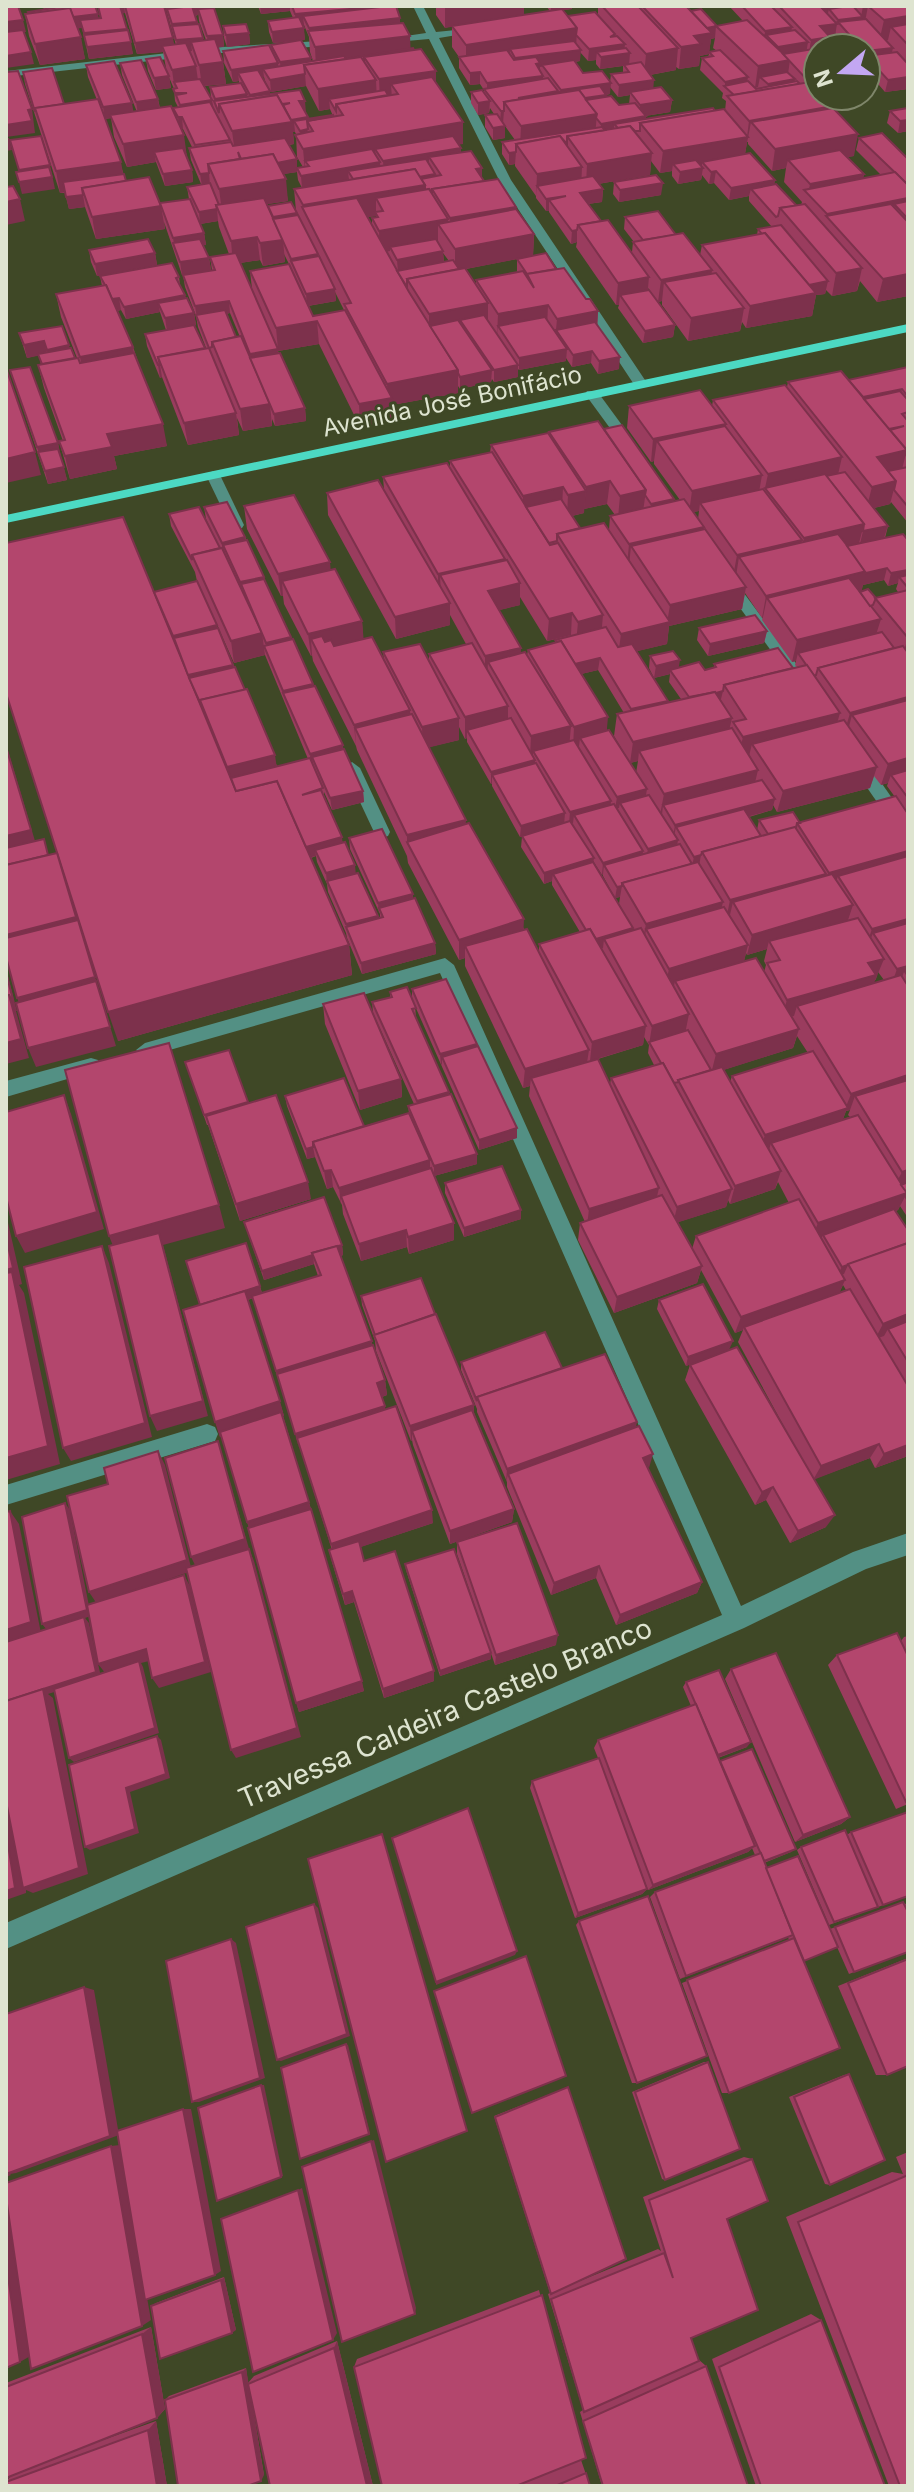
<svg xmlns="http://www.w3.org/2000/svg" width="914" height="2492" viewBox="0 0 914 2492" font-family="Inter,sans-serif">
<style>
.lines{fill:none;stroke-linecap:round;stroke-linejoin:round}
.minor{fill:#539084;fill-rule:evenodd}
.major{fill:#4cd9c3;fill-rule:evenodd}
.wall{fill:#9a3c5e;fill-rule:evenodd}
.shaded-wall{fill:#7d314c}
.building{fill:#b3466d;stroke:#7d314c;stroke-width:2}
.labels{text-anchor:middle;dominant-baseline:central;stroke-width:6;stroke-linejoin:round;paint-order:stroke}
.far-street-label{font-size:24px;fill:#dee4d0;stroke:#3f4826}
.street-label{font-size:28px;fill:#dee4d0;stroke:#3f4826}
</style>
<rect width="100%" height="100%" fill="#3f4826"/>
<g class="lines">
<!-- minor -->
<g class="minor">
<polygon points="413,6 423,6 436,32 476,28 481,31 439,38 511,180 647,383 645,386 635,386 499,180 429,39 384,43 379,40 426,33"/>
<polygon points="336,40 341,43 340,45 222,53 6,77 6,71 222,47"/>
<polygon points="587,391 597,391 638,447 636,450 626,450 585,394"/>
<polygon points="213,471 220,475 244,525 242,528 232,528 230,525 206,475"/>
<polygon points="727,575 732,577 798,666 798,674 788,674 722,583 720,580"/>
<polygon points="858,756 864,758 908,821 908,840 902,838 852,766 850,762"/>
<polygon points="352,762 360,768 390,832 388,836 382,838 374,832 344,768"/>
<polygon points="445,958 454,965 741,1606 853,1552 908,1533 908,1555 866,1569 744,1628 6,1949 6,1923 722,1615 440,973 145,1057 136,1050 145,1043"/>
<polygon points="91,1058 98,1060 100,1065 98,1070 6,1097 6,1081"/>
<polygon points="207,1424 215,1427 218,1434 215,1441 6,1505 6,1485"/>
</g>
<!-- major -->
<polygon class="major" points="908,324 908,332 6,523 6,515"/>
</g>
<!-- wall -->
<g class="wall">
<path d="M 43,6 L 95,6 L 98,18 L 100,18 L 98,6 L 164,6 L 174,45 L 176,45 L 173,34 L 165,6 L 197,6 L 198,15 L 195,16 L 203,40 L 206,40 L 199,21 L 198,9 L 223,35 L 224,47 L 218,47 L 223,62 L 226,84 L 204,86 L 211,98 L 210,87 L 239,83 L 239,81 L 233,82 L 224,63 L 223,51 L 272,51 L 271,45 L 299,41 L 273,43 L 269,32 L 268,21 L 293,18 L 290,11 L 261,14 L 258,6 L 396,6 L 400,23 L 410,36 L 410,48 L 436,83 L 463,144 L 459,144 L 461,148 L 461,152 L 484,181 L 516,207 L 516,209 L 534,234 L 533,256 L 556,269 L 598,311 L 597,325 L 619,369 L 598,374 L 591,363 L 572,367 L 566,358 L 566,361 L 519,370 L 518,369 L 518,377 L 494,382 L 492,379 L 491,382 L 460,389 L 458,386 L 458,393 L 392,405 L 393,421 L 360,427 L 319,344 L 278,351 L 305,408 L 306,421 L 275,426 L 272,419 L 272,426 L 243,431 L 237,418 L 239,435 L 188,445 L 162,377 L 160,378 L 147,346 L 145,334 L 166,330 L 160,312 L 126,319 L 121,310 L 117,311 L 133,347 L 167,446 L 114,456 L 117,469 L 70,479 L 59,441 L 63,441 L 44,388 L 38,365 L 41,365 L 39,355 L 27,358 L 19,333 L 70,348 L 75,358 L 77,358 L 61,317 L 56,294 L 102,286 L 100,276 L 179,277 L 180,285 L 186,298 L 194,313 L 196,325 L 194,326 L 205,348 L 206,348 L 198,327 L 196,316 L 185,287 L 183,275 L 212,270 L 210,257 L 229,254 L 219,227 L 218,221 L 200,224 L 204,233 L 206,245 L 203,245 L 209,258 L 211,270 L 182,275 L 164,222 L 165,229 L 96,239 L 85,207 L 69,209 L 65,193 L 60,193 L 25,84 L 23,72 L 64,104 L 97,100 L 88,77 L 86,65 L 133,112 L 137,112 L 122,75 L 120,63 L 158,99 L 160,108 L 173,112 L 173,108 L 178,107 L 175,101 L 174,89 L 169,77 L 171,88 L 156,90 L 148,71 L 146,59 L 166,68 L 163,52 L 137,54 L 125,13 L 122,13 L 133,54 L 89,59 L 82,28 L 78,28 L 85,59 L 40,65 L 29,36 L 25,14 L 44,10 ZM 303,25 L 304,25 L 309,37 L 310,52 L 313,61 L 311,62 L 301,40 L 305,40 ZM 264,77 L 265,81 L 271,92 L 306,86 L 319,111 L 330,109 L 333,116 L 308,119 L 306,113 L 270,94 L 262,78 ZM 111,118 L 114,137 L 127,167 L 156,162 L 165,186 L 193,182 L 192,170 L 187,157 L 181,129 L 183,129 L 192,147 L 189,148 L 191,160 L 201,184 L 187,187 L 189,199 L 160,203 L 126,181 L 105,119 ZM 293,132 L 295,132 L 296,134 L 297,157 L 303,167 L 297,168 L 289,145 L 294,144 ZM 297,172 L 298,180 L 302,188 L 294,189 L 296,211 L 298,215 L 297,215 L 297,213 L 268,207 L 267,204 L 288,201 L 283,174 ZM 376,216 L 376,217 L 372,218 L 372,225 L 368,217 ZM 443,253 L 449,261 L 444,262 ZM 284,254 L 289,264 L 250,271 L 252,289 L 240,263 L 260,260 L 263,266 L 285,262 ZM 517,259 L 517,272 L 476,280 L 476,284 L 466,269 ZM 335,292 L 344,310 L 313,316 L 308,306 L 336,301 ZM 230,313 L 240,337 L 236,337 L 226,314 Z"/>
<path d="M 436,6 L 524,6 L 524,15 L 550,11 L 546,6 L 572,6 L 572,9 L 563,10 L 568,16 L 598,15 L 598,6 L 686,6 L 691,11 L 717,26 L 743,21 L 729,6 L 908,6 L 908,89 L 885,92 L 866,70 L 866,48 L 848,48 L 835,34 L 836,31 L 835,36 L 830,37 L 828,48 L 818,48 L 816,51 L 818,96 L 833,108 L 854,156 L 847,157 L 864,174 L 863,178 L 881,175 L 856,150 L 859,138 L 908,159 L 908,296 L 877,302 L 860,281 L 857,291 L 832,296 L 826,290 L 825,294 L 816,295 L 812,316 L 746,328 L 742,322 L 740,331 L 688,341 L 662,305 L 662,301 L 658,302 L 648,288 L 648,290 L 675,325 L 673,337 L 643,343 L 618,308 L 619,305 L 616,305 L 576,247 L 577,242 L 571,244 L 549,212 L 549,211 L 546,211 L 536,198 L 536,196 L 515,166 L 515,164 L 509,165 L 502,154 L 502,142 L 515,140 L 505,126 L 505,138 L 493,140 L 485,127 L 485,115 L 494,114 L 490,108 L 489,113 L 478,115 L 471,103 L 471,92 L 484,92 L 484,90 L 480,84 L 470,85 L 459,68 L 459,57 L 452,47 L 452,26 L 445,28 L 436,15 ZM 715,38 L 713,48 L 717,51 L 709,52 L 711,39 ZM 580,52 L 588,61 L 596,60 L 596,64 L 600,69 L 623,66 L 623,73 L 611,74 L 610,82 L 583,73 L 575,62 L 580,61 ZM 709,54 L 708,57 L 702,58 L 700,70 L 723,93 L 722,98 L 726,101 L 725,111 L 715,111 L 646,119 L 645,116 L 670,112 L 672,100 L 653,89 L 650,75 L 676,70 L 676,67 L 679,69 L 699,66 L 700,56 ZM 610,87 L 618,97 L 630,95 L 629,104 L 619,105 L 606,97 L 606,95 L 610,94 ZM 747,142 L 748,142 L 748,144 L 772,171 L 786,168 L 784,182 L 802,202 L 801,205 L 797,206 L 774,184 L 775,180 L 745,154 ZM 651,161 L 660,173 L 672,171 L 672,176 L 678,184 L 701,180 L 702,175 L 709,184 L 714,183 L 729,200 L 749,196 L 749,201 L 772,227 L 758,229 L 757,235 L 702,245 L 700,255 L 676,235 L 625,217 L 624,229 L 634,242 L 633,242 L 632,252 L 601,221 L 588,204 L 602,202 L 603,189 L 598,184 L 650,175 Z"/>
<polygon points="223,26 249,33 250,44 227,47 224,38"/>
<polygon points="908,108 908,131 898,133 887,123 890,111"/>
<polygon points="614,182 661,195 619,202 613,194"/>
<polygon points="89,250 155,253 157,265 97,276 91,262"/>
<path d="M 908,367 L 908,523 L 891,502 L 890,504 L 874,508 L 888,526 L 885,538 L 908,540 L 908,1218 L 900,1206 L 898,1210 L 896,1211 L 908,1230 L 908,1456 L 875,1468 L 870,1458 L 814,1479 L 826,1527 L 790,1543 L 766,1500 L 755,1505 L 685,1380 L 690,1365 L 724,1352 L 686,1366 L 657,1309 L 659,1300 L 729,1349 L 794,1445 L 738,1342 L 743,1330 L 735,1333 L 701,1270 L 697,1283 L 614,1313 L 578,1240 L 580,1223 L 585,1222 L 529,1096 L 530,1086 L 523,1088 L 465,966 L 465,958 L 459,960 L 408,863 L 407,856 L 357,750 L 356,746 L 313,661 L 312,655 L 311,656 L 284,604 L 283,596 L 281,596 L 247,529 L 244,506 L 331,570 L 362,621 L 363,639 L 384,660 L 383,652 L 429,662 L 429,654 L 466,644 L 450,615 L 450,625 L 396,639 L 328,515 L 327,493 L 384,490 L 383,477 L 450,468 L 450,461 L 490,453 L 491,445 L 549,435 L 549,432 L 604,429 L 674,502 L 680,500 L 654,464 L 654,461 L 651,462 L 627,428 L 629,406 L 712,406 L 713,400 L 787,387 L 788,382 L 848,380 ZM 607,504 L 615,515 L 610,516 L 609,530 L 580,528 L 572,516 L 584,513 L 584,509 ZM 699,511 L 698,519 L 693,512 ZM 884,580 L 888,586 L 898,583 L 896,589 L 898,592 L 876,598 L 861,591 L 863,585 ZM 745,593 L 762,618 L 763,617 L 762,620 L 792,662 L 796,661 L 795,665 L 797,667 L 793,668 L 714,664 L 714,668 L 705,670 L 678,667 L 650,656 L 649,668 L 654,678 L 670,674 L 669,682 L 681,699 L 667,703 L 637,651 L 667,644 L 669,626 L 742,609 ZM 520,597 L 547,641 L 571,636 L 555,640 L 555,643 L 528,650 L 527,655 L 521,653 L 499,610 L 520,605 ZM 598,670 L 624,713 L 617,714 L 614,736 L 626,756 L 607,730 L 581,674 ZM 459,727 L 465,739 L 467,738 L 467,742 L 491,784 L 492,784 L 492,786 L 520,837 L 522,837 L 521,847 L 544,884 L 552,881 L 552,885 L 580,932 L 539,944 L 539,952 L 524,929 L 466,825 L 429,747 L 459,740 ZM 638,761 L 636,773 L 630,763 ZM 874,776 L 881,785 L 888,783 L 887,786 L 895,797 L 800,823 L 759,820 L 757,830 L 749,817 L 772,810 L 773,805 L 777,812 L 870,788 ZM 593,861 L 602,875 L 603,874 L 603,876 L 615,898 L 620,897 L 619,904 L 634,930 L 632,931 L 633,928 L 593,862 ZM 767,949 L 764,961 L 766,965 L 764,972 L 744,961 L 746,953 L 747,955 ZM 878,972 L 884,980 L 873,983 L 876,979 ZM 797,1036 L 808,1053 L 732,1076 L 730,1082 L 723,1070 L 793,1048 ZM 644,1037 L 649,1045 L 648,1053 L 654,1065 L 611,1078 L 610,1084 L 598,1059 L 643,1045 ZM 850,1110 L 848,1115 L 850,1117 L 843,1119 L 846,1111 ZM 778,1182 L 789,1203 L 696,1236 L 692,1249 L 678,1222 L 726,1207 L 728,1200 L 730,1204 L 775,1189 ZM 843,1285 L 846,1290 L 839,1293 Z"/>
<polygon points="10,370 58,443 60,456 67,480 48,484"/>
<path d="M 204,507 L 245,537 L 291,640 L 363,791 L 364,802 L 332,810 L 324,792 L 324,796 L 343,843 L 355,865 L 355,873 L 378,916 L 378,918 L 380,918 L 380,914 L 350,849 L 349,838 L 413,899 L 435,943 L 436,954 L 362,974 L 347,938 L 346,933 L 328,892 L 327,884 L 317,862 L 316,856 L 311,858 L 349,945 L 352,975 L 118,1041 L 154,592 L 197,581 L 195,572 L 171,526 L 169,514 L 220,548 L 206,519 ZM 202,591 L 234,663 L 265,655 L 308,759 L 277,766 Z"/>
<polygon points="699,628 767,631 764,643 708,656 697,640"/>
<polygon points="412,989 477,1044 477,1047 517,1128 517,1138 479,1150 415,1006 416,1018 449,1094 477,1154 477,1164 434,1176 454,1240 409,1254 407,1247 361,1261 343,1214 342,1205 333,1187 327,1189 315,1157 307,1159 287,1106 285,1096 364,1126 409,1113 408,1106 414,1104 373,1013 372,1002 390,997 390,992 412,999"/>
<polygon points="323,1004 401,1079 402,1097 360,1110 325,1024"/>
<polygon points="185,1062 249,1103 311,1199 240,1221 208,1125 207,1125"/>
<polygon points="445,1183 521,1210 521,1219 464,1237 445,1193"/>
<polygon points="244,1222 342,1245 343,1255 341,1256 385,1380 387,1395 382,1397 385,1410 433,1523 360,1547 364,1561 434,1671 434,1681 384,1698 354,1602 345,1605 332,1562 329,1550 332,1550 253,1298 248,1300 284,1416 283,1416 311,1509 364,1691 299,1712 249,1528 221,1436 220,1437 183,1310 260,1286 262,1293 318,1276 314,1264 264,1280"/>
<polygon points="361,1296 435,1314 474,1413 514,1509 512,1522 450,1544 413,1445 412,1440 411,1441 376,1351 375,1341 362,1305"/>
<polygon points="461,1362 562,1368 636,1428 648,1468 702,1582 697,1593 616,1625 596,1578 551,1595 507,1487 507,1482 477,1412 477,1409 461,1370"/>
<polygon points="457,1542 556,1645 495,1665 457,1554"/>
<polygon points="405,1564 491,1659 440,1676 406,1570"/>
<polygon points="908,1636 908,1804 896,1809 828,1665 837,1655 901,1641 904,1637"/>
<polygon points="731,1669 850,1817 841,1824 795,1842 725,1679"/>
<polygon points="686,1682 747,1747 718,1758 720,1762 791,1852 764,1863 766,1868 830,1929 903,1902 905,1904 908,1903 908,1952 849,1974 837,1947 804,1961 729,2093 722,2093 682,1983 789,1940 788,1937 680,1979 650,1897 655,1892 755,1855 752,1848 748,1852 648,1890 637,1861 647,1889 642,1894 575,1918 530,1788 532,1781 598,1758 594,1748 598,1740 691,1706 683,1687"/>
<polygon points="851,1832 908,1896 829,1925 797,1850 801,1847 847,1835"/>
<polygon points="579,1921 637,2083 632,2083 576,1925"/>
<polygon points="908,1958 908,2066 887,2075 876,2075 838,1986"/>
<polygon points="704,2062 708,2062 665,2180 662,2179 632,2092"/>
<polygon points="849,2074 830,2185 825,2184 789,2097 844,2075"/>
<polygon points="568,2087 565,2287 658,2249 661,2251 643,2197 744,2157 752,2159 727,2219 691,2338 698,2359 706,2366 748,2486 602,2486 580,2412 583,2410 548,2294 550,2293 494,2116"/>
<polygon points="908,2152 908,2486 889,2486 786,2217 892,2172 903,2174 896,2157"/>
<polygon points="224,2277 236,2330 151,2306 156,2303"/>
<polygon points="539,2290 581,2460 590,2486 516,2486 354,2367 357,2359"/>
<polygon points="811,2314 821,2320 885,2486 756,2486 712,2359"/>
<polygon points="151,2327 165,2409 157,2418 89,2445 156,2421 167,2486 6,2486 6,2481 11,2476 6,2478 6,2383"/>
<polygon points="337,2341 373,2486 251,2397 264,2475 165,2400 169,2396 246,2368 248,2383 254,2376"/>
</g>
<!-- shaded-wall -->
<g class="shaded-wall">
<polygon points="44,6 67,6 67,10 45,13"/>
<polygon points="119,6 124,6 125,13 121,14"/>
<polygon points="166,6 197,6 198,15 170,18 167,9 168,18"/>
<polygon points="260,6 290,6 290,11 261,14"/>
<polygon points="445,6 524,6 524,15 445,28"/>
<polygon points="551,6 572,6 572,9 551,12"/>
<polygon points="823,6 847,6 829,9 828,13 822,14"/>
<polygon points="863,6 868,6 865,22 838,23 838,20 861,17"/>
<polygon points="908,6 908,35 891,27 888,40 879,42 884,20"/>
<polygon points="361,8 361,19 303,16 304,25 296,26 295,14"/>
<polygon points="98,14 100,26 80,20 82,28 34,34 32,22"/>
<polygon points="400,18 400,30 309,33 309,28"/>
<polygon points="23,20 26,32 6,34 6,22"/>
<polygon points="197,22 198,33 173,28 172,24"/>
<polygon points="837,24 835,36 818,38 820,26"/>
<polygon points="716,26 715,38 711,39 709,54 700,56 699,66 679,69 681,47 702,29"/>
<polygon points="792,27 790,38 766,35 765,42 764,42 765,31"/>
<polygon points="304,28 305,40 273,43 272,32"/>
<polygon points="577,28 576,49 581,50 580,61 540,67 540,75 515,70 515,58 510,49 509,59 466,66 466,45"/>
<polygon points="127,29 129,40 86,45 84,33"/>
<polygon points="249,33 250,44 227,47 226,35"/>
<polygon points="615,34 614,46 625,44 624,54 630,53 629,65 600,69 601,57 597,52 596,60 588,61 589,49"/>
<polygon points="223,35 224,47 208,48 207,36"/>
<polygon points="410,36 411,57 364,57 350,64 316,68 315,47"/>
<polygon points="81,37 85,59 40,65 35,44"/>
<polygon points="830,37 828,48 818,48 818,50 809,52 811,40"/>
<polygon points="173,38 175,50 162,46 163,52 137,54 135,43"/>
<polygon points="203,38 204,49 191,42 192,51 178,52 176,40"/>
<polygon points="131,42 133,54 89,59 87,47"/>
<polygon points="808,42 806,54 776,59 778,47"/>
<polygon points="678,48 676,70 644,76 646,54"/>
<polygon points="893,48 890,60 866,56 866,51"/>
<polygon points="31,52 34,64 6,68 6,56"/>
<polygon points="311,58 311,70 304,65 281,74 280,62"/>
<polygon points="790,60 787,81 795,79 793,91 766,96 768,84 760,77 758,87 755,88 758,66"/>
<polygon points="223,62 226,84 202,86 199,65"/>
<polygon points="278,63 279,75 263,69 264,77 242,80 238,73 239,81 233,82 231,70"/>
<polygon points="196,66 199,88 174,82 175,91 172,70"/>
<polygon points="436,71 436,92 398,94 391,84 392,99 380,101 379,79"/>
<polygon points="480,72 480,84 470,85 470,73"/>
<polygon points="305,74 306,86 271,92 270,80"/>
<polygon points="169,76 171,88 156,90 154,78"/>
<polygon points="543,76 543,87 487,93 487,83"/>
<polygon points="748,77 746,89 725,86 725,82"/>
<polygon points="908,77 908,89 885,92 888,80"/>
<polygon points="376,80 377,102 329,99 330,109 319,111 318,89"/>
<polygon points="654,80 653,92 630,92 630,95 618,97 619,85"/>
<polygon points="818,80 818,92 809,82"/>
<polygon points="611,83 610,94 606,95 605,107 589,109 582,100 582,110 517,120 509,110 518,108 518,98 558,91 557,102 583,98 560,102 561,90"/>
<polygon points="270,91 271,103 251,106 250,95"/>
<polygon points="247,94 248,106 219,104 216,107 215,99"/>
<polygon points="158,99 160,111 138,114 136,102"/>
<polygon points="212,100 214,112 182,116 180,105"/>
<polygon points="672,100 670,112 639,117 640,105"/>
<polygon points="299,101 305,101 306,113"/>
<polygon points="490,101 489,113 478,115 478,103"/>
<polygon points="132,103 134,115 105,119 103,107"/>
<polygon points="833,106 829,128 751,122 744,159 702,162 702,166 673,164 672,171 660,173 663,151 747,137 749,121"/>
<polygon points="32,109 35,133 6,137 6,125 28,110"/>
<polygon points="501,111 504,111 503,123 500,123"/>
<polygon points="597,114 595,136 567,136 520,148 521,126"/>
<polygon points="646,116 645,128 640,123 614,124 614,134 600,136 601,124"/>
<polygon points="178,117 182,117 183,129 179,129"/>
<polygon points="308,117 309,124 307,121 308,141 301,143 300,131 294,121 295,132 293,132 294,144 235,153 232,131"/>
<polygon points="908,120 908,131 898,133 900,121"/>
<polygon points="463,122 463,144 381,158 375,149 376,159 309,166 305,161 305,171 303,149"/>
<polygon points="505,126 505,138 493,140 493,128"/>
<polygon points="858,134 854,156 794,167 788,160 786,168 772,171 775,149"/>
<polygon points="184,135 187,157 154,152 156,162 127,167 123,144"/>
<polygon points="6,138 9,138 12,150 6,151"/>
<polygon points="461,148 461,160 429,157 429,166 384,173 383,161"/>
<polygon points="516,152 515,164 509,165 509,153"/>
<polygon points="652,153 650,175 586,186 587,164"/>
<polygon points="297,159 297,172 247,180 246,168"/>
<polygon points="121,162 125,184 60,193 56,171"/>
<polygon points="380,162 381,174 348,171 349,180 302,188 301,176"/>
<polygon points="50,165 55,189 22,194 19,182 22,181 19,170"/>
<polygon points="582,167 581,189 537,186 536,196 537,174"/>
<polygon points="482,168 482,180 476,169"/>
<polygon points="703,168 701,180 678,184 680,172"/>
<polygon points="192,170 193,182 165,186 163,174"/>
<polygon points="716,171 714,183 709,184 711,172"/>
<polygon points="209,173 210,185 202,186 200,174"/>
<polygon points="435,174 436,186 425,188 425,207 383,211 376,198 376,216 311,226 304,211 303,205 357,187"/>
<polygon points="864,174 859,196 808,194 810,184"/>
<polygon points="286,179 288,201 222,211 219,189"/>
<polygon points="775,180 773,192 751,189 749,196 729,200 731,188"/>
<polygon points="663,183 661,195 619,202 620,190"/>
<polygon points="603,189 602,202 579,205 580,193"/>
<polygon points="83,195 85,207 69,209 66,197"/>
<polygon points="566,196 549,200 549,211 546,211 546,199"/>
<polygon points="908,198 908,219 894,204 889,222 827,216 827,214"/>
<polygon points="20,199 25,221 6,225 6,202"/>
<polygon points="161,206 165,229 96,239 92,217"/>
<polygon points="516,207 515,230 450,240 450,218"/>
<polygon points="217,209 218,221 200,224 199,212"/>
<polygon points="297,213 298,225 276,228 273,217"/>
<polygon points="448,219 448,238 438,224 438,243 390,247 390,251 380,253 379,231"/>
<polygon points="577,230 577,242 571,244 572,231"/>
<polygon points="204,233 206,245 175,250 173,238"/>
<polygon points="534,234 533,256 455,271 455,249"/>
<polygon points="257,237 260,260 233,264 231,241"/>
<polygon points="283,240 285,262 263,266 260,243"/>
<polygon points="443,251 444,263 398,272 397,260"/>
<polygon points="155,253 157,265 97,276 95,264"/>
<polygon points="318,254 319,266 291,262 291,259"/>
<polygon points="209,258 211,270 182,275 180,262"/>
<polygon points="862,268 857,291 832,296 836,273"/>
<polygon points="712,270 709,293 664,282 662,301 658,302 661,280"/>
<polygon points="908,274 908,296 877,302 883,279"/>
<polygon points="649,277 647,299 620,295 619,305 616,305 618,283"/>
<polygon points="828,281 825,294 816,295 812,316 746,328 750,306 804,285"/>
<polygon points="335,289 336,301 307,306 306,294"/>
<polygon points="185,295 187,307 158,303 160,312 126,319 124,307"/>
<polygon points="119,298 121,310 114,311 112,299"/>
<polygon points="229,301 230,313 197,318 195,306"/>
<polygon points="488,303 488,325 460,320 460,331 429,330 429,314"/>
<polygon points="548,305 547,328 498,326 497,337 498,314"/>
<polygon points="744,308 740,331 688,341 691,318"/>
<polygon points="598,311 597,333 556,330 557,319"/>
<polygon points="194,313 196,325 167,331 165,318"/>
<polygon points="317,321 319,344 278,351 279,362 251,362 250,354 278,349 276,328"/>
<polygon points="675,325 673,337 643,343 645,331"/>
<polygon points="44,341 47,354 27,358 24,345"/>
<polygon points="69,345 72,358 50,362 47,350"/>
<polygon points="133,347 137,370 85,380 80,357"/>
<polygon points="567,349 566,361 519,370 519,358"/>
<polygon points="592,351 591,363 572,367 573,355"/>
<polygon points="620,357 619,369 598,374 599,361"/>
<polygon points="158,365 160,365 162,377 160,378"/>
<polygon points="518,365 518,377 494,382 494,370"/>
<polygon points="458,370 458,393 392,405 393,421 360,427 359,404 388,399 387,384"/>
<polygon points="492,370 491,382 460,389 460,377"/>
<polygon points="902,389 898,401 858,398"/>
<polygon points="270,404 272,426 243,431 240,409"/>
<polygon points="305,408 306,421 275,426 274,414"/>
<polygon points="236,413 239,435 188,445 184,423"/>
<polygon points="163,424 167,446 114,456 117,469 70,479 65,456 107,434"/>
<polygon points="726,424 722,446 657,441 654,461 651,462 653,439"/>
<polygon points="58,443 61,456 41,460 37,447"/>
<polygon points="907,450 901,473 871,479 877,457"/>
<polygon points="35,452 41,475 6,483 6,459"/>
<polygon points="842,457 837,479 765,488 768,474"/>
<polygon points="64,467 67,480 48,484 45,471"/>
<polygon points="762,475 758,498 700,503 699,511 689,513 692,491"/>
<polygon points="610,481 607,504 584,509 586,487"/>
<polygon points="896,481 890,504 866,510 872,487"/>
<polygon points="563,487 562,509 522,509 523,496"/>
<polygon points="646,490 643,512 618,518 620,496"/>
<polygon points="586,491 584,513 567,517 568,495"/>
<polygon points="674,499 672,511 650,516 651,504"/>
<polygon points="864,524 858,547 799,561 804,538"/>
<polygon points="888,526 884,538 860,544 863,531"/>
<polygon points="704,527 700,550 631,546 629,566 627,566 629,544"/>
<polygon points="245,537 247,549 223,545 225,554 223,555 222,543"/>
<polygon points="802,540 797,562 739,557 736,576 733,577 737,555"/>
<polygon points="505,559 504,581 440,575 441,595 438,596 438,574"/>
<polygon points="330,562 332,584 282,581 283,596 281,596 278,574"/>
<polygon points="887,568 884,580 863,585 861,594 767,598 763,617 762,618 766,596 867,571"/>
<polygon points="908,570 908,581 899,577 898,583 888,586 891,573"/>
<polygon points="264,577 266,589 241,584 242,594 240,582"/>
<polygon points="520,583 520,605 488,613 488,591"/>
<polygon points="746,587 742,609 669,626 667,644 618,656 621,634 667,623 670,605"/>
<polygon points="450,603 450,625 396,639 395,617"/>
<polygon points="572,613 571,635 547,641 549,619"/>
<polygon points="603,615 601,638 576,644 578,622"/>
<polygon points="881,619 874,641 798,653 796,661 792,662 797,640"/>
<polygon points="362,621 364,643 318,654 311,639 312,655 311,656 308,634"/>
<polygon points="217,625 219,637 176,648 173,636"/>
<polygon points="767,631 764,643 708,656 710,644"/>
<polygon points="262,633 265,655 234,663 231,641"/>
<polygon points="291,637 293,649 268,655 266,643"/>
<polygon points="908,638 908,658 901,660"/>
<polygon points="521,648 520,670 488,662 487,678 485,678 485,656"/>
<polygon points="600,658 598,670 569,677 570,665"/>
<polygon points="680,660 678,672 670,670 670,674 654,678 656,666"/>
<polygon points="233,665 235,677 191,687 188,675"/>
<polygon points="313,684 314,696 284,694 283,691"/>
<polygon points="723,691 720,703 691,700"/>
<polygon points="908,697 908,717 852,715 847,734 844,734 850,713"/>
<polygon points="668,701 666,712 629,721 631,709"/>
<polygon points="508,706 508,727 467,730 467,738 465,739 465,717"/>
<polygon points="410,710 411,731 355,728 356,746 354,725"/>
<polygon points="840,713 834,734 752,744 749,756 738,758 743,737"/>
<polygon points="608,717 606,739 580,738 579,746 573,748 574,727"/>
<polygon points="459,718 459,740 423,749 422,727"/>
<polygon points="732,718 727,740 639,751 638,761 630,763 633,742"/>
<polygon points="571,726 569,748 533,751 533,757 530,758 531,736"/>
<polygon points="6,744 38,851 6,859"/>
<polygon points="343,745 344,757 312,757 313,765 311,765 310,754"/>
<polygon points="275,755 278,776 233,788 227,767"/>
<polygon points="908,758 908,778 891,775 888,783 881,785 888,764"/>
<polygon points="535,760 535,772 492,775 492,784 491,784 491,772"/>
<polygon points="877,767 870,788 777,812 783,791"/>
<polygon points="758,770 753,791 663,805 662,815 660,815 664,794"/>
<polygon points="647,789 645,801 620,803 619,808 615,809 617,797"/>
<polygon points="363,791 364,802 332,810 330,798"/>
<polygon points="775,799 772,810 680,835 676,827 674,836 673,837 675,825"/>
<polygon points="611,801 610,812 574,815 573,823 569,824 570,812"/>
<polygon points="565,813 564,825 520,837 521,826"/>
<polygon points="466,820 465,841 407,842 407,835"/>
<polygon points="342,837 343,849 315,850 316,856 307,858 306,847"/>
<polygon points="678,840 676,852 646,860 648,849"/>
<polygon points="643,851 642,862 604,865 603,874 602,875 603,863"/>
<polygon points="908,851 908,870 838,876 833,891 823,893 829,873"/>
<polygon points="701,855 699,866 692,866 694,857"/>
<polygon points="594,858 592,869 553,874 552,881 544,884 544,873"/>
<polygon points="355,865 356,876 327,881 327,884 326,873"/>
<polygon points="64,873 83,937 6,947 6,935"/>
<polygon points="826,874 820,895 733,902 729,919 726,920 730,900"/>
<polygon points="622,886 620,897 615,898 617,887"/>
<polygon points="413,894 413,905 379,908 379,914 378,903"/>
<polygon points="723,902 718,922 646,929 644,944 642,944 646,924"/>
<polygon points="853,905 846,926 769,941 767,949 747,955 752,935"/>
<polygon points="378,916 379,927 347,930 346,924"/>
<polygon points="524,919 523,940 465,946 465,958 459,960 459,940"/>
<polygon points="908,919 908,937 873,933 867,948 865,949 872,929"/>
<polygon points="78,920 116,1046 36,1067 28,1048 25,1017 17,998"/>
<polygon points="633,928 631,939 604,939 603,948 591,952 592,941"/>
<polygon points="435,943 436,954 362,974 361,963"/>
<polygon points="349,945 352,975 118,1041 108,1012"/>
<polygon points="748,945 743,965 675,981 674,986 665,988 669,969"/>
<polygon points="884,959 869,995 797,1006 794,1016 781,1019 787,1000 868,963"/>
<polygon points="908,966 908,978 904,972 898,987 890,989 897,969"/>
<polygon points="6,968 17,1011 16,1011 29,1058 6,1064"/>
<polygon points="689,1014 685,1034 649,1042 649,1045 652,1026"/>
<polygon points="646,1026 643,1045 590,1061 592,1042"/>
<polygon points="799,1029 793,1048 711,1074 716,1054"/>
<polygon points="477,1044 477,1054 442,1057 442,1064 441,1065 440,1054"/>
<polygon points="589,1050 586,1069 531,1078 530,1086 523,1088 525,1069"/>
<polygon points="908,1075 908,1092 855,1096 850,1110 846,1111 840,1127 771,1143 769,1150 759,1153 765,1135 845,1109 851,1094"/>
<polygon points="401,1079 402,1097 360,1110 358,1091"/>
<polygon points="449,1092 449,1102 417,1111 417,1101"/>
<polygon points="64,1095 71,1114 104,1229 25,1253 16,1236"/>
<polygon points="517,1128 517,1138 479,1150 479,1140"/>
<polygon points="313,1147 315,1157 307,1159 306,1149"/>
<polygon points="477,1154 477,1164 434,1176 434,1166"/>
<polygon points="430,1160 430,1177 341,1196 341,1205 339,1188"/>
<polygon points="331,1170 333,1187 327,1189 324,1171"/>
<polygon points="908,1170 908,1185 893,1189 902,1172"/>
<polygon points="781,1171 775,1189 730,1204 735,1186"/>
<polygon points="308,1182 311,1199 240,1221 236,1204"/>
<polygon points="659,1188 655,1205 587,1226 589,1209"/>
<polygon points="732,1189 726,1207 673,1224 677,1207"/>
<polygon points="907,1193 898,1210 823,1236 823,1235 822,1237 811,1240 818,1223"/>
<polygon points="219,1205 225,1228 163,1245 208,1416 157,1431 150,1416 118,1258 109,1236"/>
<polygon points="521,1210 521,1219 464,1237 464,1228"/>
<polygon points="6,1214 22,1284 19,1285 24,1293 60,1464 6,1480"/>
<polygon points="454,1223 454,1240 409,1254 408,1237"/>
<polygon points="406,1230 407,1247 361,1261 359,1244"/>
<polygon points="342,1245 343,1255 316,1263 313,1255"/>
<polygon points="102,1246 109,1263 152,1437 71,1461 63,1448"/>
<polygon points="313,1255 314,1264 264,1280 262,1271"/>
<polygon points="848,1265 844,1274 837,1276 842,1267"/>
<polygon points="702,1266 697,1283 614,1313 617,1297"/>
<polygon points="845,1280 838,1296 744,1327 743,1330 735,1333 741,1317"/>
<polygon points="260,1286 262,1295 203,1314 200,1305"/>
<polygon points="908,1314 908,1327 888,1329 884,1336 875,1339 883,1324"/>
<polygon points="372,1341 373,1356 277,1374 280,1386 276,1371"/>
<polygon points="733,1341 729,1350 686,1366 688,1357"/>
<polygon points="385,1380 387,1395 378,1398 377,1383"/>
<polygon points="280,1401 284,1416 220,1437 215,1422"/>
<polygon points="474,1405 474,1419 412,1431 412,1440 411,1441 410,1426"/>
<polygon points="385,1406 386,1420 297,1438 299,1448 295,1434"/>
<polygon points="637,1422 634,1437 508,1474 506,1483 507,1469"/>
<polygon points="218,1441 250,1552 197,1569 191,1557"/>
<polygon points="879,1444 870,1458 813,1480 821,1466"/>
<polygon points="908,1445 908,1456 875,1468 884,1454"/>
<polygon points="158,1451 165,1465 192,1571 97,1604 89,1592"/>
<polygon points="653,1454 649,1468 643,1458"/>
<polygon points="773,1487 766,1500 755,1505 762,1492"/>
<polygon points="309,1502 312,1515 251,1535 247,1522"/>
<polygon points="65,1503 70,1510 91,1616 85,1618 89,1623 101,1677 48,1694 53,1698 88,1874 33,1893 26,1890 26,1893 6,1900 6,1708 47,1630 42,1624"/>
<polygon points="514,1509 512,1522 450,1544 450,1531"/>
<polygon points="432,1510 433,1523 334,1556 331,1544"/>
<polygon points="10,1511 19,1524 41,1633 6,1644"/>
<polygon points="835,1515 826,1527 790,1543 798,1531"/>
<polygon points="249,1549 254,1561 301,1737 236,1758 231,1750"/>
<polygon points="599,1566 596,1578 551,1595 554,1583"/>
<polygon points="184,1575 190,1586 211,1672 159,1688 152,1678"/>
<polygon points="702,1582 697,1593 616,1625 620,1615"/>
<polygon points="352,1591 354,1602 345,1605 343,1594"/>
<polygon points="558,1635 556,1645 495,1665 496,1655"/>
<polygon points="146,1649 153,1660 141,1663 143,1667 159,1733 74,1762 69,1758 106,1674 98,1664"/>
<polygon points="491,1653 491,1659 440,1676 440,1671"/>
<polygon points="434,1671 434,1681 384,1698 383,1689"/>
<polygon points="362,1681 364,1691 299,1712 296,1703"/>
<polygon points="157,1736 161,1740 170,1778 130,1792 139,1833 90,1850 85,1847 126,1788"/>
<polygon points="751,1742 747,1747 714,1759 718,1755"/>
<polygon points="850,1817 841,1824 795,1842 803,1835"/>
<polygon points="755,1846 748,1852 648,1890 653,1885"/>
<polygon points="796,1849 791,1852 759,1864 764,1861"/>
<polygon points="647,1889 642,1894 575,1918 578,1913"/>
<polygon points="314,1904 318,1908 350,2036 281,2061 277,2060"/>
<polygon points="793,1935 785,1939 680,1979 686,1976"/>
<polygon points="231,1939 236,1943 265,2078 199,2102 192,2102"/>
<polygon points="517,1951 515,1955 436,1985 436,1982"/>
<polygon points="84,1987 94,1990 119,2135 16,2173 10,2174 11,2175 6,2177 6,2143"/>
<polygon points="346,2044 348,2045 370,2133 369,2134"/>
<polygon points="261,2085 264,2085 283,2176 281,2177"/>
<polygon points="183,2109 191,2109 221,2271 215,2275"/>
<polygon points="374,2140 416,2308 415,2314 371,2141"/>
<polygon points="120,2145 151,2320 142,2326 111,2146"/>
<polygon points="6,2185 32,2355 20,2362 6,2262"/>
<polygon points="302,2188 337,2333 333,2340 298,2190"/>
<polygon points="224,2277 236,2330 232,2333 221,2280"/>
<polygon points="151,2327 165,2409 157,2418 142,2334"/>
<polygon points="337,2341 373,2486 367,2486 334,2348"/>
<polygon points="246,2368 264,2475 261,2481 242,2372"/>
<polygon points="156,2421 167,2486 157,2486 148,2430"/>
</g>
<!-- building -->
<g class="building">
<polygon points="6,6 18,6 23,20 6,22"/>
<polygon points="67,6 95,6 98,14 73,17 70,8 29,14 28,12"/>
<polygon points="98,6 120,6 127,29 84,33 80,20 101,18"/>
<polygon points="125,6 164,6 173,38 135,43"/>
<polygon points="192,6 197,22 172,24 167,9"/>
<polygon points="292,6 360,6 361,8 295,14"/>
<polygon points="364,6 396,6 400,18 309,28 303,16 380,7 364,7"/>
<polygon points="602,6 638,6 678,48 646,54"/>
<polygon points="642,6 686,6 712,33 694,36 701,44 681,47"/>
<polygon points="742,6 771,6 792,27 765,31"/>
<polygon points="779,6 820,6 837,24 820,26 830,37 811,40"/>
<polygon points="849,6 853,6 863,17 838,20 829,9"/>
<polygon points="868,6 908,6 908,16 884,20"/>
<polygon points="70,8 81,37 35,44 25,14"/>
<polygon points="214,8 223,35 207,36 198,9"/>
<polygon points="562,9 577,28 466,45 452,26"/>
<polygon points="701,9 717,26 707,28 691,11"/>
<polygon points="595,12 615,34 610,37 617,36 625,44 589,49 576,35 577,28 568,16"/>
<polygon points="299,17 304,28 272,32 268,21"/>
<polygon points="866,19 893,48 866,51 866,48 861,48 838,22"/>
<polygon points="747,20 790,60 758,66 716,26"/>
<polygon points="403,23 410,36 315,47 308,31"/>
<polygon points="199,24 203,38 176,40 172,26"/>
<polygon points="246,24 249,33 226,35 223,26"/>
<polygon points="908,24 908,45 891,27"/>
<polygon points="23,30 31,52 6,56 6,32"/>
<polygon points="128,30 131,42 87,47 84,35"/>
<polygon points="795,30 808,42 778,47 766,35"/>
<polygon points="215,39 223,62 199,65 191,42"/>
<polygon points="301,40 311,58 280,62 271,45"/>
<polygon points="574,41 581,50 515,58 510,49"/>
<polygon points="186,43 196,66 172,70 162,46"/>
<polygon points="269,45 278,63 231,70 223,51"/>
<polygon points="413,48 414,50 364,57 364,62 361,57 350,59 350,58"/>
<polygon points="626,48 630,53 601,57 597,52"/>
<polygon points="421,49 436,71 379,79 364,57"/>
<polygon points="813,49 818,53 818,80 809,82 783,54"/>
<polygon points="507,50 514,60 536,57 540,63 536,64 543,76 487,83 480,72 470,73 459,57"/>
<polygon points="720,50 748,77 725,82 702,58 713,56 709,52"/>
<polygon points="897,52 908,64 908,77 888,80 866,56"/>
<polygon points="344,56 346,59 304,65 305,74 270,80 263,69"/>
<polygon points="160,57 169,76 154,78 146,59"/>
<polygon points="361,57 376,80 318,89 304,65"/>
<polygon points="141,60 158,99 136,102 120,63"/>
<polygon points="574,60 583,73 602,71 611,83 561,90 542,65"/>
<polygon points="114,61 132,103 103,107 86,65"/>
<polygon points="641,62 654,80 619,85 611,74 629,72 624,65"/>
<polygon points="52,68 64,104 35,108 35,112 23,72"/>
<polygon points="258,70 270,91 250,95 238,73"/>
<polygon points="18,71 32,109 28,110 32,121 6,125 6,72"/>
<polygon points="787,72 795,79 768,84 760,77"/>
<polygon points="432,77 463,122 303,149 295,135 313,131 307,121 343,115 336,104 398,94 391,84"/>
<polygon points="548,78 558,91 518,98 600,86 606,95 585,98 579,90 504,102 504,111 501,111 484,89"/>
<polygon points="200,79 212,100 180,105 176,95 187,93 175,93 173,89 177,88 174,82"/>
<polygon points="748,81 756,89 797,81 800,84 734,95 724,86"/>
<polygon points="810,82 818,90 818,96 824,96 833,106 749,121 727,96"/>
<polygon points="241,83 247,94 215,99 210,87"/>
<polygon points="661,87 672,100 640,105 630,92"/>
<polygon points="300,90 305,101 299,101 308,117 291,120 283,105 290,103 282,104 277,95 219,104 219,113 214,101"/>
<polygon points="385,90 388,95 336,104 336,111 329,99"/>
<polygon points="482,90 490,101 478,103 471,92"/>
<polygon points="579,90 597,114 521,126 504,102"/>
<polygon points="277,95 292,122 232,131 219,104"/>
<polygon points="611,96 619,105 635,103 646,116 601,124 596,118 597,114 586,100"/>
<polygon points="98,99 121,162 56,171 35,108"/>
<polygon points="210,102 230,140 195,145 182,117 178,117 173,108"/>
<polygon points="171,106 184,135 123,144 110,115"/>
<polygon points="713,108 715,111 640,123 640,131 635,131 630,126 618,128 614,124"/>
<polygon points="833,108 858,134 775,149 751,122"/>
<polygon points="908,108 908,120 900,121 890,111"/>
<polygon points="724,109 748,137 663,151 640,123"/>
<polygon points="497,114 505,126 493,128 485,115"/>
<polygon points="333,115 333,116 307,121 308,129 300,131 294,121"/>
<polygon points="630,126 652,153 587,164 567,136"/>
<polygon points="602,127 605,130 567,136 567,144 560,136 516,144 516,152 509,153 502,142"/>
<polygon points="882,133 908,159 908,185 859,138"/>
<polygon points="41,136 50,165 19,170 10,140"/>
<polygon points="453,136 461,148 383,161 375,149"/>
<polygon points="560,136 582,167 537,174 516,144"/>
<polygon points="285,138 297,159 277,163 273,154 241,159 238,152 240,159 208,164 209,173 200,174 189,148 231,142 233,146"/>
<polygon points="183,148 192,170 163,174 154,152"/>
<polygon points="372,149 380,162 301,176 297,168 309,166 305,161"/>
<polygon points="840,150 864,174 810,184 788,160"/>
<polygon points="471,151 482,168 476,169 484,181 432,189 432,193 429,189 425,190 425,185 421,179 441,175 429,157"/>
<polygon points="750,153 775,180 731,188 716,171 711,172 702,162"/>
<polygon points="273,154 286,179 219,189 208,164"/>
<polygon points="426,159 435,174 419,177 415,169 353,179 348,171"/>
<polygon points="696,160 703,168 680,172 673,164"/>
<polygon points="49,167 52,177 19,182 16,172"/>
<polygon points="415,169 425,185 303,205 294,189"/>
<polygon points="895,172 908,185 908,198 827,214 804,190"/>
<polygon points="124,174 126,181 82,188 83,195 66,197 63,182"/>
<polygon points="656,175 663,183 620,190 614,182"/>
<polygon points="593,176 603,189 580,193 601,221 578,225 577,230 572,231 549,200 566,196 546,199 537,186"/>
<polygon points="149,177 161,206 92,217 82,188"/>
<polygon points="498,179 516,207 450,218 432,189"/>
<polygon points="210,183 219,205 216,205 217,209 199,212 187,187"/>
<polygon points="776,184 797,206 780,208 778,216 776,217 751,189"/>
<polygon points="13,186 20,199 6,202 6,187"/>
<polygon points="429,189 448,219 379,231 372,218 378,217 375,212 383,211 376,198"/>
<polygon points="264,198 283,240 260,243 257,237 231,241 216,205"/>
<polygon points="357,198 409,292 458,370 387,384 344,304 351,303 302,207"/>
<polygon points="190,199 204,233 173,238 160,203"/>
<polygon points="908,201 908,219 894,204"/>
<polygon points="291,202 297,213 273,217 268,206"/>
<polygon points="805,204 862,268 836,273 780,208"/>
<polygon points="891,204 908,222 908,274 883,279 826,216"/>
<polygon points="516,209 534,234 455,249 438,224"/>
<polygon points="658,211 676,235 643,240 625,217"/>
<polygon points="298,215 318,254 291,259 273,219"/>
<polygon points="608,220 649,277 618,283 578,225"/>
<polygon points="781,225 828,281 809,285 765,233 762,234 758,229"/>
<polygon points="683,233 712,270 661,280 633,242"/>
<polygon points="765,233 816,293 750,306 702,245"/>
<polygon points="148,239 155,253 95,264 89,250"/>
<polygon points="200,239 209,258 180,262 173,243"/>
<polygon points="436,239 443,251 397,260 390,247"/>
<polygon points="236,253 278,349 250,354 229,301 195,306 183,275 215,270 210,257"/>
<polygon points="546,253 556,269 527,274 517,259"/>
<polygon points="319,256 335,289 306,294 291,261"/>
<polygon points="453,260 459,269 407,279 407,287 397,271"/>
<polygon points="172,263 179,277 176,278 185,295 124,307 119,298 112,299 106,285 105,285 100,276"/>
<polygon points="289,264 313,316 345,310 392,398 359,404 317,321 276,328 250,271"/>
<polygon points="465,268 488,303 429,314 407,279"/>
<polygon points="564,268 586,299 590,299 598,311 557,319 548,305 498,314 476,280 523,271 534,288 527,274"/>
<polygon points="716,273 744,308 691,318 664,282"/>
<polygon points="106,285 133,347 80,357 56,294"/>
<polygon points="649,290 675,325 645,331 620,295"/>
<polygon points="187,298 194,313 165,318 158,303"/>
<polygon points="225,310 236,337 212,342 212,347 209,348 196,315"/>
<polygon points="484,315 518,365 494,370 460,320"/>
<polygon points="545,317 567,349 519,358 498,326"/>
<polygon points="458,320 492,370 460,377 458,373 458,370 430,326"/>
<polygon points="595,322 620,357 599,361 592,351 573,355 556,330"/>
<polygon points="194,325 205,348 158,357 160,365 158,365 145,334"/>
<polygon points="62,326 69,345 47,350 44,341 24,345 19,333"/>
<polygon points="241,336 270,404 240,409 212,342"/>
<polygon points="71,348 75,358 42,364 38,354"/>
<polygon points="209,348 236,413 184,423 158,357"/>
<polygon points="134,353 163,424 107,434 112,447 65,456 59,441 65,440 38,365 78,358 80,363"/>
<polygon points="280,353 305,408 274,414 250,358"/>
<polygon points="30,367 58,443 37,447 10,370"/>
<polygon points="908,367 908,394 906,394 902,389 863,397 848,380"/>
<polygon points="6,368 35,452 6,459"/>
<polygon points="841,371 907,450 877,457 896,481 872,487 788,382"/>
<polygon points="785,385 842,457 768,474 713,400"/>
<polygon points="700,390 726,424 653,439 629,406"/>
<polygon points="900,391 908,400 908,412 902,414 908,421 908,457 906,455 907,450 890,430 904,426 889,429 864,399"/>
<polygon points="598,421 646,490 620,496 610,481 586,487 549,432"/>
<polygon points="622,425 674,499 651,504 645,495 646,490 604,429"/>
<polygon points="725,426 762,475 692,491 657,441"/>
<polygon points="548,433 586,491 568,495 563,487 523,496 491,445"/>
<polygon points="58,449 64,467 45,471 38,452"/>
<polygon points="492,452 550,545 558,543 603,615 578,622 572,613 549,619 450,461"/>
<polygon points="447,463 505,559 438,574 383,477"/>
<polygon points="908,467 908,507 894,490 896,481 888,471"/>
<polygon points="845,472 888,526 863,531 864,524 826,476"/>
<polygon points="825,474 864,524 804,538 765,488"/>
<polygon points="378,480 450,603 395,617 327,493"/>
<polygon points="763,489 802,540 737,555 700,503"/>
<polygon points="294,495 330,562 278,574 244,506"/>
<polygon points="561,499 580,528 557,534 557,541 549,543 526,507"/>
<polygon points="684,499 704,527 629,544 610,516"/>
<polygon points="227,502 245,537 222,543 204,507"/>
<polygon points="199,507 220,548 192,555 192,560 169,514"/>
<polygon points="123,517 236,791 277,781 349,945 108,1012 6,693 6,543"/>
<polygon points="604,523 670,622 621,634 557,534"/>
<polygon points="705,529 746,587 670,605 631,546"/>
<polygon points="838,534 867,571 766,596 739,557"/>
<polygon points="903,534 908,540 908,570 891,573 887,568 866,573 847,546"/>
<polygon points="247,540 264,577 240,582 223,545"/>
<polygon points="222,548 262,633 231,641 192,555"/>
<polygon points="507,560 520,583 488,591 521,648 485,656 440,575"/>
<polygon points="335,569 362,621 308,634 282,581"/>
<polygon points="908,575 908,588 899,577"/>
<polygon points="849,578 881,619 797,640 767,598"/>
<polygon points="264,579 291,637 266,643 241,584"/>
<polygon points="197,581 217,625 173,636 154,592"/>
<polygon points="868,589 876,598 873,605 870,606 860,592"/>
<polygon points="908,590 908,638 875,598"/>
<polygon points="755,615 767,631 710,644 699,628"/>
<polygon points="606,627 618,647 632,644 668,701 631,709 600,658 575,664 561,641 557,642 555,640"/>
<polygon points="218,628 233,665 188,675 174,638"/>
<polygon points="882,632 894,648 818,668 816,675 814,676 798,653"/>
<polygon points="322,636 325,642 331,640 334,646 372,637 410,710 354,725 311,639"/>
<polygon points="293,639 313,684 283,691 264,646"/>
<polygon points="561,641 608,717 574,727 528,650"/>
<polygon points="472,643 508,706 465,717 429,654"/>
<polygon points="420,644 459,718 422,727 383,652"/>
<polygon points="903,646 908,653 908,697 850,713 818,668"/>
<polygon points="778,648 793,668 724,685 723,691 716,693 715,692 689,697 670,670 699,662 705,670 716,667 714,664"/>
<polygon points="673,651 680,660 656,666 650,656"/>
<polygon points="525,652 571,726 531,736 488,662"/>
<polygon points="807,665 840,713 743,737 733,722 746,719 724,685"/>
<polygon points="235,667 245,690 200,700 202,707 189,678"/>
<polygon points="315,686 343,745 310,754 283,693"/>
<polygon points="247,689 275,755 227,767 200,700"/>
<polygon points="715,692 732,718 633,742 617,714"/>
<polygon points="908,700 908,758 888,764 852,715"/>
<polygon points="412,714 466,820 407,835 355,728"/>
<polygon points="511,718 535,760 491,772 467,730"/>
<polygon points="844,720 877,767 783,791 752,744"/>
<polygon points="732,728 758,770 664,794 639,751"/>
<polygon points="609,730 647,789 617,797 580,738"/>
<polygon points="574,740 611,801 570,812 533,751"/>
<polygon points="6,747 31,830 6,836"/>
<polygon points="344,749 363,791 330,798 312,757"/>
<polygon points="310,758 323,788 302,795 321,790 342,837 306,847 277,781 236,791 231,778"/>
<polygon points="536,763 565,813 521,826 492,775"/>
<polygon points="908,770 908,798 891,775"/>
<polygon points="762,780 775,799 675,825 663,805"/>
<polygon points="649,795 678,840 648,849 620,803"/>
<polygon points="896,796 908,814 908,851 829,873 797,823"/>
<polygon points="614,804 643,851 603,863 574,815"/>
<polygon points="744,809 761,836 702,852 701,855 694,857 676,827"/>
<polygon points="793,812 800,823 797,823 796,828 768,834 759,820"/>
<polygon points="570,821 594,858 544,873 522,836"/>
<polygon points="469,823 524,919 459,940 407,842"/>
<polygon points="795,827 826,874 730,900 702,852"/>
<polygon points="382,829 413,894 378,903 349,838"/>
<polygon points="44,839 48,855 6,865 6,848"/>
<polygon points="345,842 355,865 326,873 315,850"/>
<polygon points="680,844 692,864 622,883 622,886 617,887 604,865"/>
<polygon points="57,853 76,917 6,935 6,865"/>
<polygon points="908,856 908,919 872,929 838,876"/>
<polygon points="593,862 633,928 596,939 590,929 586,930 553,874"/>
<polygon points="698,862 723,902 646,924 622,883"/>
<polygon points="358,873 378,916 346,924 327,881"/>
<polygon points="832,874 853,905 752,935 733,902"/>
<polygon points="415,898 435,943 361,963 346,927 383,917 379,908"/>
<polygon points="724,907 748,945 669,969 646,929"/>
<polygon points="858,918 884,959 868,963 876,975 787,1000 767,963 780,960 769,941"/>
<polygon points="78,920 95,977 17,998 6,957 6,938"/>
<polygon points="908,923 908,966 897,969 873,933"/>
<polygon points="641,928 689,1014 652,1026 604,939"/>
<polygon points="527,929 589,1050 525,1069 465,946"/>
<polygon points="590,929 646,1026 592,1042 539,944"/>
<polygon points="756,958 799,1029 716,1054 675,981"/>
<polygon points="6,973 13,1000 12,1001 9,995 6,995"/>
<polygon points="901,975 908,986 908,1075 851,1094 797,1006"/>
<polygon points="446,979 477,1044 440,1054 412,989"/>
<polygon points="96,981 110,1027 28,1048 16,1003"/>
<polygon points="407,987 416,1008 412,1009 449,1092 417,1101 372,1002 392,997 390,992"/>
<polygon points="364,993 401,1079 358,1091 323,1004"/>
<polygon points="6,995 9,995 21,1039 6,1043"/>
<polygon points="688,1030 711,1070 678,1080 679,1082 674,1083 663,1063 661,1063 649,1042"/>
<polygon points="169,1043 219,1205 109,1236 65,1070"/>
<polygon points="478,1046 517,1128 479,1140 442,1057"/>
<polygon points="229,1050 248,1102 204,1115 185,1062"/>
<polygon points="813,1051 848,1108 765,1135 732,1076"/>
<polygon points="598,1059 659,1188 589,1209 531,1078"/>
<polygon points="663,1063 732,1189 677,1207 611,1078"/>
<polygon points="722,1067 781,1171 735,1186 678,1080"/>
<polygon points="344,1078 364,1126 313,1142 313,1147 306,1149 285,1096"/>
<polygon points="908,1080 908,1170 902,1172 855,1096"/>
<polygon points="451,1094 477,1154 434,1166 408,1106"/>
<polygon points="64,1095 97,1212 16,1236 6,1197 6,1112"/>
<polygon points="276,1095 308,1182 236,1204 206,1116"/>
<polygon points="409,1113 430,1160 339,1188 331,1170 324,1171 313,1142"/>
<polygon points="858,1115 907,1193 818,1223 771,1143"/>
<polygon points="502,1166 521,1210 464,1228 445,1183"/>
<polygon points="431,1168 454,1223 408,1237 406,1230 359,1244 341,1196"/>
<polygon points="908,1182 908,1201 905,1196 907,1193 901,1185"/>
<polygon points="662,1195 702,1266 617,1297 580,1223"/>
<polygon points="324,1197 342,1245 312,1253 313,1255 262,1271 244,1222"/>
<polygon points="799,1199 845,1280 741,1317 696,1236"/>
<polygon points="894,1209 908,1230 908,1243 842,1267 823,1235"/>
<polygon points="159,1233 203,1401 150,1416 109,1246"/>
<polygon points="6,1237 13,1268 6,1270"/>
<polygon points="246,1243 260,1286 200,1305 186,1261"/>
<polygon points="908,1243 908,1314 883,1324 848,1264"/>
<polygon points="102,1246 145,1423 63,1448 24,1267"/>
<polygon points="337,1246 372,1341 276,1371 252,1296 321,1275 312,1253"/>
<polygon points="12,1272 48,1446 6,1458 6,1273"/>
<polygon points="421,1278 435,1314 375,1335 361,1296"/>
<polygon points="703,1284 733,1341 688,1357 659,1300"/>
<polygon points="850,1289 908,1386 908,1445 884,1454 879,1444 821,1466 744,1327"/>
<polygon points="245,1291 280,1401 215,1422 183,1310"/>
<polygon points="436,1314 474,1405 410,1426 374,1335"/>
<polygon points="908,1321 908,1362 888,1329"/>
<polygon points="545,1332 562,1368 477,1397 477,1401 461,1362"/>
<polygon points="373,1345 385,1380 377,1383 385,1406 295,1434 277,1374"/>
<polygon points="737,1347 835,1515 798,1531 773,1487 762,1492 690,1365"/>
<polygon points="605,1354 637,1422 507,1469 477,1397"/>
<polygon points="396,1406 432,1510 331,1544 297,1438"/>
<polygon points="472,1410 514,1509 450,1531 412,1431"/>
<polygon points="281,1412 309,1502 247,1522 220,1432"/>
<polygon points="639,1426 653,1454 643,1458 702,1582 620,1615 599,1566 554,1583 508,1474"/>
<polygon points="218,1441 245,1539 191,1557 165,1458"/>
<polygon points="158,1451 187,1560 89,1592 67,1496 108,1484 104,1468"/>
<polygon points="65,1503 87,1610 42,1624 22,1517"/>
<polygon points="311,1509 362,1681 296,1703 248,1528"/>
<polygon points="10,1511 31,1622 6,1630 6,1512"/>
<polygon points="517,1523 558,1635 496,1655 457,1542"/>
<polygon points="359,1541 364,1561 395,1551 434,1671 383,1689 352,1591 343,1594 329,1550"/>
<polygon points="249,1549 297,1728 231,1750 186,1568"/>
<polygon points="454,1549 491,1653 440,1671 405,1564"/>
<polygon points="184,1575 205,1662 152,1678 146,1649 98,1664 87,1605"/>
<polygon points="84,1617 96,1672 6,1701 6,1642"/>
<polygon points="897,1633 908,1656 908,1801 906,1802 837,1655"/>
<polygon points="776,1653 850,1817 803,1835 731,1669"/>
<polygon points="139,1661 155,1728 69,1758 54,1689"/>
<polygon points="719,1670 751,1742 718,1755 686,1682"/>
<polygon points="43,1689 79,1868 23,1888 6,1801 6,1701"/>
<polygon points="696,1704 755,1846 653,1885 598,1740"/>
<polygon points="157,1736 166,1774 126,1788 135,1829 85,1847 69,1765"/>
<polygon points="752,1749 796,1849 764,1861 720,1761"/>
<polygon points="599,1758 647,1889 578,1913 532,1781"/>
<polygon points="468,1808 517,1951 436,1982 392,1838"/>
<polygon points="908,1812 908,1896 883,1905 851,1832"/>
<polygon points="845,1830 878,1907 834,1922 801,1847"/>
<polygon points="6,1832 15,1888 6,1891"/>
<polygon points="382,1834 467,2131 386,2162 308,1859"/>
<polygon points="761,1853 793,1935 686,1976 655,1892"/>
<polygon points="798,1856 838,1947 804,1961 766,1868"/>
<polygon points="648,1896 707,2056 637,2083 579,1921"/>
<polygon points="903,1902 908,1912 908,1952 854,1972 835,1927"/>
<polygon points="314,1904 347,2034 277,2060 246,1927"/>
<polygon points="794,1938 840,2048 729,2093 687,1980"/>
<polygon points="231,1939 260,2078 192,2102 166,1961"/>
<polygon points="526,1956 566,2076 472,2113 434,1991"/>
<polygon points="908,1959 908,2066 887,2075 848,1983"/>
<polygon points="84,1987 110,2136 6,2174 6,2014"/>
<polygon points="346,2044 369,2134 300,2159 281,2068"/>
<polygon points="708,2062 740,2149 665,2180 635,2092"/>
<polygon points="849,2074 885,2160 830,2185 794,2097"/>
<polygon points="261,2085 281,2177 217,2201 198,2108"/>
<polygon points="568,2087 626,2259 551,2294 495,2117"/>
<polygon points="183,2109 215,2275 145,2300 117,2131"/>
<polygon points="371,2141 415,2314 342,2342 302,2167"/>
<polygon points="111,2146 142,2326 31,2369 6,2197 6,2183"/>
<polygon points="752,2159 768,2201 727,2219 758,2310 691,2338 699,2361 584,2412 551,2299 664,2253 673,2278 649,2200"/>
<polygon points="908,2175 908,2486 900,2486 798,2222"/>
<polygon points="298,2190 333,2340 253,2372 221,2219"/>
<polygon points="6,2262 20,2362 6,2368"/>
<polygon points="221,2280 232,2333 160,2359 151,2306"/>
<polygon points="542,2295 586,2458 516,2486 382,2486 354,2367"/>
<polygon points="821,2320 885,2486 761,2486 719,2367"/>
<polygon points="142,2334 157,2418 6,2478 6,2387"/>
<polygon points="334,2348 367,2486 270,2486 248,2384"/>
<polygon points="706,2366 748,2486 603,2486 583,2421"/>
<polygon points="242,2372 261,2481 247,2486 178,2486 165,2400"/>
<polygon points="148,2430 157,2486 6,2486 6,2482"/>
<polygon points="586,2473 590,2486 555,2486"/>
</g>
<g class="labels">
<!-- far-street labels -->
<g class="far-street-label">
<text transform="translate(452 401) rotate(-12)">Avenida José Bonifácio</text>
</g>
<!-- street labels -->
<g class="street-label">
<text transform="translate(445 1713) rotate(-23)">Travessa Caldeira Castelo Branco</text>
</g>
</g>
<!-- border -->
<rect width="914" height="2492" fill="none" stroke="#dee4d0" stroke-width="16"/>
<!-- north arrow -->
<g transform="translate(842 72) rotate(251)"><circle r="38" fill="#3f4826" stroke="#7f866a" stroke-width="2"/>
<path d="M0-6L14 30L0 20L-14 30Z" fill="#c3a7f2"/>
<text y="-12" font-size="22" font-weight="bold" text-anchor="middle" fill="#dee4d0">N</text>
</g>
</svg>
